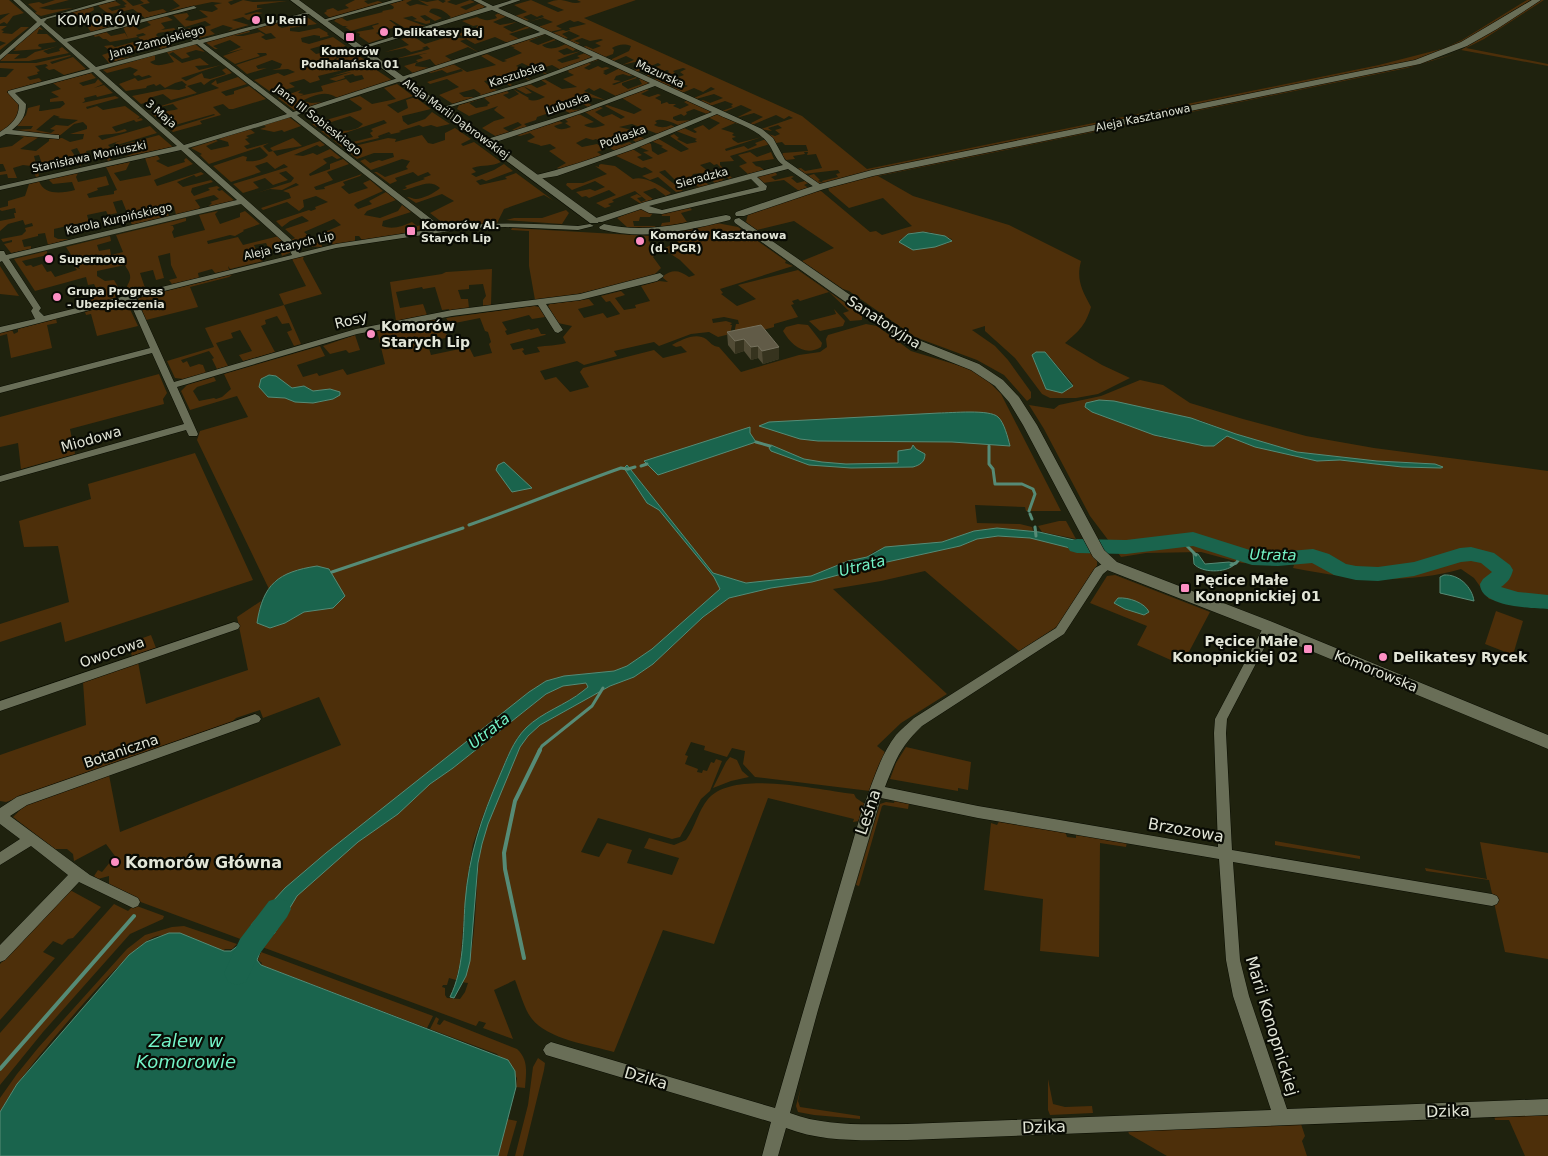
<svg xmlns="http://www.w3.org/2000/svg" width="1548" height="1156" viewBox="0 0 1548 1156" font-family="'DejaVu Sans',sans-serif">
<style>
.green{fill:#4d2f0a;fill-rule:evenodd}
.water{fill:#1a644d;stroke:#568b76}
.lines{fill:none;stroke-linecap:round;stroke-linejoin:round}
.stream-far1{stroke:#568b76;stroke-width:3}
.stream{stroke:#568b76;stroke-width:4}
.river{fill:#1a644d;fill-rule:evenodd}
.street-casing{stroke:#090c00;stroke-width:1}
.secondary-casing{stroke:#090c00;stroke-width:1}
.street{fill:#696e57;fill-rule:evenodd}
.secondary{fill:#696e57;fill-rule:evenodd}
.wall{fill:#514b35}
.shaded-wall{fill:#36331e}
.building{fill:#615b47;stroke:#75715d}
.poi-dot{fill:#fc8fc3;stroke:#090b04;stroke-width:2}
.labels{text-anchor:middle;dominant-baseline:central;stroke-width:4.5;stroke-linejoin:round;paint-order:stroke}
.far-poi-label{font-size:11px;font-weight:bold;fill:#e2e5d7;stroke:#090b04;text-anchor:start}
.far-street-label{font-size:11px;fill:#e2e5d7;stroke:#090b04}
.far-quarter-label{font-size:14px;letter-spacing:1px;fill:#e2e5d7;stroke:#090b04}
.street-label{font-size:14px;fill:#e2e5d7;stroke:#090b04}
.poi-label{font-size:14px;font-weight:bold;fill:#e2e5d7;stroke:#090b04;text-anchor:start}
.water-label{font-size:15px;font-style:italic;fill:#74f4c7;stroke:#090b04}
.near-street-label{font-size:16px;fill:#e2e5d7;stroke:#090b04}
.near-poi-label{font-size:16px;font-weight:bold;fill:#e2e5d7;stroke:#090b04;text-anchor:start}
.near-water-label{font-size:18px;font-style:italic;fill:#74f4c7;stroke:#090b04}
</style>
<rect width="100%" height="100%" fill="#1f220e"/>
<!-- green -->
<g class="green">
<polygon points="0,0 9,0 24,13 13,16 7,24 4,22 0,24 0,20 10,13 0,15"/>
<polygon points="55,0 69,0 39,8 52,10 73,8 41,16 34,13 37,12 28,4 39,2 43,4"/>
<polygon points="122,0 126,0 133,6 144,3 140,0 147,0 150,3 140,5 149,12 163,9 167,12 145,18 133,9 111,14 113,17 128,13 130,16 125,17 129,20 140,19 122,24 118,20 111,22 108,20 98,23 103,27 109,27 91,32 86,25 81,24 68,13 93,6 94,10 87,14 90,17 103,14 107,16 110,15 97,5 115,1 121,5 108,8 112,11 126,7 124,5 127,4"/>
<polygon points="173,0 234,0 228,2 231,5 243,0 253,2 287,1 257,5 257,8 263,8 244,14 246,15 257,12 263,13 255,15 256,18 248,20 243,17 232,20 249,25 228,31 233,28 223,25 210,30 215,34 200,38 187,28 198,29 211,25 205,21 185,27 173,15 187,13 189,16 185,20 192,21 208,17 199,10 212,12 218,9 214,5 222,3 212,2 169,11 180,6"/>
<polygon points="355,0 368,0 364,1 368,4 378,1 384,3 330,18 324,13 327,11 326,10 333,8 338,11 349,8 345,5"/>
<path d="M 405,0 L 412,0 L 406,3 L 410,6 L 417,4 L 429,6 L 418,0 L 427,2 L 438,0 L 443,3 L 446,1 L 444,0 L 451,0 L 447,2 L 456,5 L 470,0 L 475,2 L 460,7 L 466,10 L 480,3 L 485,6 L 482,9 L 487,7 L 486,8 L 450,19 L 448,19 L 451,17 C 445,12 440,7 431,9 L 429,12 L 442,18 L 435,21 L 425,15 L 420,16 L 426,21 L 430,20 L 430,23 L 426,24 L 413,20 L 417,19 L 412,16 L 403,18 L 425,26 L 410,31 L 391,20 L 389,20 L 404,31 L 394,28 L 380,30 L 381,31 L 376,33 L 384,38 L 369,43 L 359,36 L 360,34 L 356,32 L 374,29 L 372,26 L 379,24 L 378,23 L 351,31 L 345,27 L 348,26 L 343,26 L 334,21 L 337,18 L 349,14 L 342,18 L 347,21 L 383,12 L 382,11 L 393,9 L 394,7 L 390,4 Z"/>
<path d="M 531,0 L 558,12 L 564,10 L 547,3 C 553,1 553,0 561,0 C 569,1 574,5 581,2 L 577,0 L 636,0 L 584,18 L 802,116 L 867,169 L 1379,65 L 1445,48 L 1462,40 L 1527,0 L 1533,0 L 1470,39 L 1420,60 L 823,184 L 817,183 L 807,176 L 814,174 L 820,180 L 818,181 L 823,183 L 822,181 L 838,177 L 836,174 L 840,173 L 838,170 L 804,174 L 796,169 L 801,168 L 805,171 L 822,168 L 816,154 L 807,155 L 808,152 L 804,152 L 805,154 L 793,156 L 795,159 L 786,160 L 782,155 L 783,153 L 808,151 L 806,145 L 785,145 L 782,142 L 776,143 L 768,134 L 775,136 L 780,134 L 775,130 L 782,128 L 778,125 L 768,128 L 772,131 L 761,129 L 793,118 L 789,116 L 784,119 L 776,115 L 752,125 L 749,124 L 763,117 L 754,113 L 736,118 L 752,110 L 741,105 L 724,112 L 722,111 L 733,107 L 731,106 L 733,104 L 725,101 L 710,106 L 700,101 L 703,100 L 710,103 L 723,98 L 714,94 L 696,99 L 694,98 L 715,89 L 711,87 L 703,92 L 694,88 L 682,93 L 671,88 L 676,87 L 681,89 L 688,86 L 681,83 L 668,87 L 652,80 L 665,75 C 673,78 676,78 684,75 L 680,72 L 686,69 L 683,68 L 673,71 L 675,73 L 670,75 L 667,73 L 669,71 L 667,70 L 648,77 L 646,76 L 658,71 L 653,68 L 661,65 L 658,63 L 637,72 L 634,70 L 645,65 L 635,62 L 622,65 L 634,60 L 626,56 L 614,61 L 610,60 L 629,51 L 631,46 C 623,43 618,45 612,48 L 614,50 L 613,54 L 605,57 L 583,47 L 586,46 L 593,49 L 601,46 L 595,43 L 603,40 L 601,39 L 590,41 L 582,38 L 574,41 L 580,43 L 577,45 L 568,41 L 580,36 L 569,31 L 562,34 L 568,38 L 565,39 L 552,33 L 563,30 L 566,31 L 570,30 L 569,28 L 586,24 L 578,21 L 574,22 L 570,20 L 556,26 L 562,29 L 550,32 L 538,27 L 553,22 L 543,18 L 528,22 L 544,17 L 542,15 L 537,17 L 531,14 L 523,17 L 529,20 L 525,21 L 515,16 L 527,12 L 514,5 Z"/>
<polygon points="1541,0 1544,0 1484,39 1466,48 1548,64 1548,66 1461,50"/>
<path d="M 499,13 L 507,16 L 493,22 L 500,25 L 517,22 L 503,27 L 512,32 L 528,26 L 540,31 L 529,28 L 509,34 L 520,39 L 510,44 L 495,37 L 475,44 L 466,39 L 460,41 L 480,53 L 468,47 L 445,56 L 453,61 L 436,66 L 430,59 L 416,63 L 415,66 L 430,68 L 413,73 L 404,66 L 418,62 L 416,60 L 423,58 L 419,55 L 427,53 L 395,59 L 430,49 L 427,46 L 422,48 L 424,49 L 411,52 L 405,48 L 385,52 L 409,45 L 401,39 L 413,36 L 425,44 L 447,37 L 437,30 L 438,28 C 449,35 458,41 472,37 L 470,35 L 464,37 L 458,34 L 476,28 L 478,25 L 473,26 L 462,21 L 477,17 C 485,21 488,21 497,18 L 495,15 Z"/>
<path d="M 304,15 L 317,24 L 290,28 L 290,31 L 299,32 L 319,28 L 328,33 L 327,34 L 329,36 L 320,38 L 320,36 L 314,35 L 301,38 L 302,42 L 309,44 L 333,37 L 346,46 L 329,50 L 324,45 L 310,49 L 316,54 L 347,47 L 353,51 L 337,57 L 332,62 C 324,58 319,59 313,62 L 319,67 L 317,68 L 331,66 L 337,58 L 355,53 L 366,61 L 337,66 L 343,70 L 318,76 L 320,80 L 310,83 L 304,79 L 289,83 L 295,87 L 272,93 L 254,80 L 278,73 L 284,76 L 295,72 L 288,69 L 272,70 L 280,68 L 282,64 L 272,60 L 256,66 L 258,69 L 267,68 L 247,74 L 236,65 L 267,55 L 266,53 L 257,53 L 260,56 L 235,64 L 223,56 L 243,49 L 227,53 L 241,47 L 230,40 L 213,46 L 218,49 L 215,49 L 205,42 L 249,30 L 250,32 L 234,36 L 243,36 L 260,32 L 265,35 L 261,37 L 266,40 L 276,38 L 271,33 L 266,34 L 256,28 L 279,22 L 282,24 L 278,26 L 282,28 L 302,23 L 291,19 Z"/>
<polygon points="166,16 173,20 161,23 165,28 161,30 174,28 176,30 158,33 156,35 159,38 152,39 154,41 173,36 175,38 167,41 172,46 161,49 153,43 139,47 141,49 134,51 130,47 116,51 123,58 136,56 109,63 102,55 111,52 104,46 112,45 115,47 141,40 138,37 146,35 143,33 136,35 138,37 110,42 106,39 103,39 99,36 95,37 93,35 105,31 111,36 125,33 128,38 123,27 137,23 139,25 135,26 139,30 151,25 146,21"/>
<polygon points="0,26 7,26 1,30 4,31 2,33 12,34 21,27 29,27 0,50 0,46 6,43 0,41"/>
<polygon points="39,26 43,30 39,29 37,34 47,34 56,42 39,44 38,46 42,48 40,49 13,51 16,49 14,48"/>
<path d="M 544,34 L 546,34 L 529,41 L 538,45 L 554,39 L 556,40 L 542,45 C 550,52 559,47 566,44 L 576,49 L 573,51 L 567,48 L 558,51 L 564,55 L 581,51 L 557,60 L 562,63 L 580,58 L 577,56 L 585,53 L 594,56 L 561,70 L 552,65 L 539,69 L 547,74 L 545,74 L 522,63 L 516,66 L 532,72 L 522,75 L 530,80 L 541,77 L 530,81 L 521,76 L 506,81 L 512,85 L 510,86 L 498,78 L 484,81 L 491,88 L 498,90 L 481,96 L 479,95 L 481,94 L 474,89 L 459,93 L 464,97 L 476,97 L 453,104 L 439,95 L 459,87 L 447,79 L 430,84 L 427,82 L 463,71 L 461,69 L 447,73 L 442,70 L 431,73 L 428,72 L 453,64 L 467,72 L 496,65 L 481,56 L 487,54 L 503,62 L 507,61 L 504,60 L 522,53 L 513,48 L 515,47 L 509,46 Z"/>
<path d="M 195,44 L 205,52 L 196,50 L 186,53 L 190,57 L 182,59 L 173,52 L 169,54 L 182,63 L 200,58 L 209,65 L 195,66 L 199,70 L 221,65 L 181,78 L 186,81 L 202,73 L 204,78 L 210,79 L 226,74 L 222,70 L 226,68 L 232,73 L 211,80 L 204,85 L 201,82 L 187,86 L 197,93 L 171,100 L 163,94 L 149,98 L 147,102 L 141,104 L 132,96 L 167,89 L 179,90 L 186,88 L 185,86 L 187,85 L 182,81 L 175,83 L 165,88 L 160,84 L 156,86 L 154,84 L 147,86 L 146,88 L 126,91 L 119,84 L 135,78 L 138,81 L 152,77 L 149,75 L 142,77 L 139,75 L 135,76 L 133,74 L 138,70 L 130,67 L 107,73 L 103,70 L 155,55 L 155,60 L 150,62 C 157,68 165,64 174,62 L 167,52 Z"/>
<polygon points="58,46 43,51 48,54 60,51 59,49 62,47 69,53 29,61 0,61 7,54 20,54 14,59 26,58 35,52"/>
<path d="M 1455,54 L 1407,68 L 878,176 L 913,196 L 1009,225 L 1081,261 C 1076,280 1082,290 1091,307 C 1085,326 1080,330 1065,343 L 1102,365 L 1130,378 L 1098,394 L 1076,398 L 1050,398 L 1042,394 L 1015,358 L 985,331 L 985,326 L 972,330 L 995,346 L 1008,360 L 1031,392 L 1031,398 L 1027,401 L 1004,375 L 977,360 L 915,337 L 849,291 L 843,289 L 802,261 L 834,248 L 794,221 L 757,230 L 746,222 L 748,214 L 811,192 L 821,191 L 870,232 L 876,231 L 882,235 L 912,226 L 883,198 L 849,208 L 829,191 L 828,187 L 880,173 L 1401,68 ZM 929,232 L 952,239 L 949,243 L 913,250 L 901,239 L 911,233 ZM 1045,352 L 1073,384 C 1065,394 1057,392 1046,389 L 1042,375 L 1032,356 Z"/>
<polygon points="70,55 71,56 50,62 52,64 73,57 86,69 64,75 54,69 49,70 45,67 48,66 46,64 35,66 40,71 37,72 38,74 27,77 30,80 39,78 42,81 7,92 21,105 16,120 0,133 0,77 6,77 14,69 0,68 0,63 36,63"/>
<path d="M 596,59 L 601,59 L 589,63 L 591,64 L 584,68 L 589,70 L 598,66 L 602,68 L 606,67 L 610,68 L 603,71 L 605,72 L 603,73 L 606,75 L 620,68 L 634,75 L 629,76 L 623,74 L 616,76 L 614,80 L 621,81 L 612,84 L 614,85 L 636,77 L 637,78 L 622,83 L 622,85 L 628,89 L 642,84 L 639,79 L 642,78 L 651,83 L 616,96 L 600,88 L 594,91 L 589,88 L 584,91 L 605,100 L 584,96 L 581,100 L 592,105 L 588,107 L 575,100 L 564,104 L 573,110 L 584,109 L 570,113 L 561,109 L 537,117 L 536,120 L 524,124 L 528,127 L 515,132 L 512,130 L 522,125 L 518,122 L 503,128 L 511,133 L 497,137 L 482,128 L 494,121 L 505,118 L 494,110 L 498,106 L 469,116 L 457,109 L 459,105 L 479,99 L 480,99 L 469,103 L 476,108 L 488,106 L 487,105 L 490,103 L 483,97 L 506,90 L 509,93 L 503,95 L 509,99 L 519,94 L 513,89 L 529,98 L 528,99 C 533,102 539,100 545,97 L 523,86 L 532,93 L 526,94 L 515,88 L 530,84 L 537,88 L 547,84 L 541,80 L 544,79 L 562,89 L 577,87 L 563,79 L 574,75 L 568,72 L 569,71 L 565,71 Z"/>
<path d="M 369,65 L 393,81 L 337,98 C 326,89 312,96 302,101 L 311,103 L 326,102 L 298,111 L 294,110 L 278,98 L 301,90 L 298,93 L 304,94 L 299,96 L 323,91 L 321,86 L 346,79 L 350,83 L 364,79 L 362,75 L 355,76 L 353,74 L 344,76 L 345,78 L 336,81 L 329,79 L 351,72 L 332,76 Z"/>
<path d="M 91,73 L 96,78 L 79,83 L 83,86 L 95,83 L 98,79 L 103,84 L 94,88 L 104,85 L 113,93 L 97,97 L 96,95 L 84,98 L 85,101 L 82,103 L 115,96 L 119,98 L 86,107 L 87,109 L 97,106 L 103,110 L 125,106 L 140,117 L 137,119 L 141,118 L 143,120 L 136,122 L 134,120 L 112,127 L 116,132 L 125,129 L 127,131 C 115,135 108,133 98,136 L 102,140 L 150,126 L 157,133 L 117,145 L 115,143 L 122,140 L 108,145 L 111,148 L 159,135 L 173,147 L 124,157 L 132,154 L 130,152 L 124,154 L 122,147 L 107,151 L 111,160 L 108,161 L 102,152 L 94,153 L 92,150 L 86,151 L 88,156 L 82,157 L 77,148 L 71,150 L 81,165 L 80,166 L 78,162 L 70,164 L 67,159 L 42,164 L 39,155 L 34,156 L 39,176 L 36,177 L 31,166 L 23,165 L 13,168 L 17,178 L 8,178 L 7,174 L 0,175 L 0,172 L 6,171 L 3,164 L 0,164 L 0,148 L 12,146 L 24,137 L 15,135 L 39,137 L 20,149 L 36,151 L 49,141 L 49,139 L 62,138 L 70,142 L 83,139 L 84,134 L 70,134 L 87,129 L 87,126 L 83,122 L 74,124 L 58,137 L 14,130 L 31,129 L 33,126 L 16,126 L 26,115 L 28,108 L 40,105 L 39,111 L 41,111 L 60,108 L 65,104 L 63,101 L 50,102 L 50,99 L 59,97 L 51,92 L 61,89 L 53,83 ZM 54,115 L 60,117 L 58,118 L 78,120 L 68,126 L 56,125 L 50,129 L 55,130 L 51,133 L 36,130 Z"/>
<path d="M 238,77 L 247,84 L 221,92 L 226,96 L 234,94 L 234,91 L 249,86 L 266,99 L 233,109 L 229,109 L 223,104 L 213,107 L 221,115 L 200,121 L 202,124 L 173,132 L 170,129 L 215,115 L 214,114 L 168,127 L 151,113 C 161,111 168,112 178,109 L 173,104 L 148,110 L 219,88 L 211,84 L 216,80 L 217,84 Z"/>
<path d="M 397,84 L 413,96 L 387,105 L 398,113 L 408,108 L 406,100 L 415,97 L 431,109 L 402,116 L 403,121 L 408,125 L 425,119 L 432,112 L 450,124 L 437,127 L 431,125 L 423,127 L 419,125 L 399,131 L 401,132 L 383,136 L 391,134 L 389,132 L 378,136 L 379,138 L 342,147 L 333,140 L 353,142 L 373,137 L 370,133 L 373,131 L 371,129 L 387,123 L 384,120 L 330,138 L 321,131 C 334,130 354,134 363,124 L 350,116 L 316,127 L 312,124 L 361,110 L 362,108 L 349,99 L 360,96 L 372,104 L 396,99 L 384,88 Z"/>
<path d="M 646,89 L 649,90 L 641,94 L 649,97 L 658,94 L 661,95 L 655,98 L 661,101 L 661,104 L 667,102 L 669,104 L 676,104 L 673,106 L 680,109 L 689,105 L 684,102 L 688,100 L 712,111 L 707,114 L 694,109 L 686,112 L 687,114 L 684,116 L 681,114 L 673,117 L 673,119 L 677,121 L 693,120 L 681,126 C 673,123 662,117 655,121 L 657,123 L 654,125 C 660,128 665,128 671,125 L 675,127 L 658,134 L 632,124 L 619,127 L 632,130 L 631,132 L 645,139 L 636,142 L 628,137 L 618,137 L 619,139 L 614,141 L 621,145 L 629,142 L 634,144 L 615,151 L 596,139 L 593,140 L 586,138 L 576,143 L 582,147 L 597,144 L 605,149 L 597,152 L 603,156 L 561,170 L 557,168 L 566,163 L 549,151 L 556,148 L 550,144 L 541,146 C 536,143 532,144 527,141 L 535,137 L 530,133 L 520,136 L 517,135 L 559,121 L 563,123 L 554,126 C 559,131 565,129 571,127 L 565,123 L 568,122 L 565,119 L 579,114 L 594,122 L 584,125 C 591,130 598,127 605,125 L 585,112 L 600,107 L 603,108 L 595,112 L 603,117 L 612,114 L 621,119 L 625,117 L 605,106 L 607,105 L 634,114 L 642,110 L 622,98 Z"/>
<path d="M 718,114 L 742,125 L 735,123 L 721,129 L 734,133 L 732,135 L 736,137 L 732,138 L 733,140 L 738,143 L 762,137 L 725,149 L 726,151 L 744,146 L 748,149 L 757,145 L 755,143 L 766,139 L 770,144 L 730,156 L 734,161 L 720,162 L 720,165 L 732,178 L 729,179 L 723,174 L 725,173 L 718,170 L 721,168 L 717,164 L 714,165 L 710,162 L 700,165 L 708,171 L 713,170 L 726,180 L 710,172 L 724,180 L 715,183 L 702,173 L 693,174 L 692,176 C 700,182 704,181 710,185 L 691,190 L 699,186 L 693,185 L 684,178 L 675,180 L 665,170 L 659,172 L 683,191 L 676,192 L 658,177 L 650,180 L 642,176 L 653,172 L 645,167 L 642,168 L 614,155 L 631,148 L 642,155 L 637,157 L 643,161 L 653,158 L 643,152 L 649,151 L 637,146 L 647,142 L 651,144 L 652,151 L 658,155 L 668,151 L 661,147 L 663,146 L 651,141 L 657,138 L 681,152 L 689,149 L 670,136 L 674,134 L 679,138 L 677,139 L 687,144 L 697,142 L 695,140 L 697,139 L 676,131 L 684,128 L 695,133 L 697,132 L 693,129 L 703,125 L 709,130 L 720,123 L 708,117 Z"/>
<polygon points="289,117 301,126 284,132 282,130 274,132 260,129 266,127 264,125"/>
<path d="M 455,128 L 471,139 L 461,144 L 463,146 L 474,142 L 501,162 C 491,167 485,164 472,168 L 476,172 L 471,174 L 476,177 L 494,170 L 504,164 L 513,171 L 486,181 L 482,179 L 476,181 L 480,185 L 507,179 L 505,177 L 516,173 L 554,201 L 544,195 L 504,209 L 497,223 L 448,227 L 430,213 L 454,201 L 442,194 L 416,203 L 407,197 C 410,197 413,199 416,199 C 422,199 435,193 440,188 C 429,177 415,189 402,190 L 407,188 L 405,186 L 425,179 L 423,178 L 431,175 L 428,172 L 418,176 L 413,172 L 395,178 L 397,181 L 390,184 L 374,172 L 377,172 L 385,177 L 408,169 L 406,167 L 410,161 L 402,159 L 371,170 L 360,161 L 365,159 L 370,163 L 379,160 L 382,161 L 394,157 L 393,153 L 374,153 L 357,159 L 347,151 L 350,147 L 388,138 L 396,139 L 395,142 L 422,135 L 428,143 L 433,144 L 445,140 L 445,133 Z"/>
<path d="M 250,129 L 255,133 L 246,136 L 249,138 L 245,139 L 250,144 L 244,146 L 247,149 L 269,143 L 263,146 L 269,152 L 273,151 L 270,148 L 293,138 L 302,146 L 273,151 L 277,156 L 320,141 L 325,145 L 320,147 L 317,145 L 294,155 L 303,156 L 313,153 L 317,155 L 330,149 L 341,158 L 337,159 L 332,156 L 323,159 L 327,163 L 309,174 L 310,176 L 330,169 L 330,164 L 343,159 L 349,164 L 327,172 L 333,180 L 314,187 L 316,190 L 325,189 L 324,187 L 362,174 L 360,176 L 343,182 L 345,185 L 341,187 L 349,194 L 368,188 L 363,183 L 370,180 L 383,191 L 356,203 L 354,205 L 358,209 L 372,204 L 369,201 L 386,192 L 396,200 L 367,211 L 364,215 L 380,218 L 398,211 L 402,205 L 411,212 L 383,221 L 382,226 C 393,230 403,226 412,222 L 417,226 L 426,224 L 428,226 C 420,232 376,238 362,240 L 359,236 L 355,236 L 355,241 L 332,245 L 329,242 L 330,239 L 325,232 L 341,225 L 334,219 L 304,232 L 317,243 L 321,242 L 322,247 L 303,246 L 291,240 L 295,238 L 285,229 L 309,221 L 302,216 L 290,221 L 282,227 L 276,221 L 309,210 L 311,211 L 316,209 L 315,207 L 328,202 L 316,196 L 303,200 L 304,207 L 299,211 L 287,202 L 263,210 L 261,208 L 291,198 L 289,193 L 283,191 L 299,185 L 296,183 L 282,190 L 270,189 L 247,196 L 291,182 L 294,178 L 286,171 L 279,173 L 288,180 L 273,185 L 265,178 L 253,182 L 259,188 L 243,193 L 233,184 L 288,167 L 284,164 L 275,169 L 267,162 L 255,166 L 261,172 L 231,182 L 213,166 L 243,156 L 247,157 L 246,161 C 253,162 264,160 268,155 L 260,147 L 209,164 L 200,155 L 202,154 L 191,148 L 216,140 L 218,141 L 206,146 L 211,150 L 229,146 L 228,142 L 218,139 Z"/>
<polygon points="750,152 757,157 771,152 774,159 752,162 756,166 760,167 764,170 748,174 739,166 747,163 738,155"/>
<path d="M 157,155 L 160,159 L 156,161 L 168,167 L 185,162 L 184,160 L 186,158 L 193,164 L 154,180 L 157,186 L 201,172 L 204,174 L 196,177 L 194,175 L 177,182 L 183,187 L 211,180 L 213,182 L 192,188 L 191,192 L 194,196 L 210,190 L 208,188 L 217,186 L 220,188 L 217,189 L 219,191 L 222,190 L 235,201 L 208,207 L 212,203 L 210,202 L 219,199 L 214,195 L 195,200 L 200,207 L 199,209 L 176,215 L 174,206 L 166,209 L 169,216 L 132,225 L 122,200 L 113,202 L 117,213 L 108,215 L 106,211 L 87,215 L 91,230 L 87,229 L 86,226 L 80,223 L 54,229 L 54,237 L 58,239 L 69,239 L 48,245 L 45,233 L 38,234 L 38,236 L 22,240 L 24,247 L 31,246 L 31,249 L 11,253 L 4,244 L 12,242 L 12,240 L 3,242 L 1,239 L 22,235 L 26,231 L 25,228 L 33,226 L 32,223 L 25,225 L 23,220 L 8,224 L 0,231 L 0,221 L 15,218 L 14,213 L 16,213 L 15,208 L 2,211 L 0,210 L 0,208 L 8,206 L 8,201 L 25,196 L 29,184 L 39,181 C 44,196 63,193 75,190 L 72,182 L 53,184 L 48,179 L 78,173 L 76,177 L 78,182 L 106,176 L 109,185 L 97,188 L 98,190 L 87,194 L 89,198 L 114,194 L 114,191 L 117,190 L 106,167 L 130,162 L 126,170 L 114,173 L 120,181 L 151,175 L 145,158 Z"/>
<path d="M 601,164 L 615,166 L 633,179 C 645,175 661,186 671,193 L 666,196 L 655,188 L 643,192 L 653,199 L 641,204 L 630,197 L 637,194 L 642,197 L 637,198 L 641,202 L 646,200 L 635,191 L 612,200 L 614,202 L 608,204 L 611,206 L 605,208 L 596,203 L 616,195 L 609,190 L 589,198 L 586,196 L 582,197 L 576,192 L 590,189 L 595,191 L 605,187 L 595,181 L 572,190 L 566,185 L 567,183 L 583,183 L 607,174 L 595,166 L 599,167 L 599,165 Z"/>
<polygon points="778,171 776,173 777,175 771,177 775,180 792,176 794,177 791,178 797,183 805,181 808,183 804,185 807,187 812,187 799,191 784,180 763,183 757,176"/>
<polygon points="641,208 653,213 650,217 640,217 639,221 633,221 634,226 655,226 656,228 627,227 617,218"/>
<polygon points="690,208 692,210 681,213 687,222 660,228 662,223 670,222 670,216 662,216 661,213"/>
<polygon points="566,210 569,213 562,224 506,220 514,218 542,218"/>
<path d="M 218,211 L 215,214 L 220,224 L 240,217 L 240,213 L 245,211 L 260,224 L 243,230 L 244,231 L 235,236 L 230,235 L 207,241 L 208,244 L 238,237 L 243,245 L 279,236 L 292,252 L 282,256 L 281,253 L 287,251 L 269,249 L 266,243 L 254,245 L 257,252 L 253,253 L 256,258 L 262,258 L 263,261 L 230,269 L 228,266 L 229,270 L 215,273 L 212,269 L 198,273 L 199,278 L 172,284 L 169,280 L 177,278 L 171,265 L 170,253 L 158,256 L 164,278 L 156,280 L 153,270 L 140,273 L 146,291 L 129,295 L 128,292 L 136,289 L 127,291 C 126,285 129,284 130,279 C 131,272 127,270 125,265 L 97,271 L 97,276 L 105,281 L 114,280 L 121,292 L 115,294 L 116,298 L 89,305 L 86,301 L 93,299 L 91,292 L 97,290 L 94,284 L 88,285 L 86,277 L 35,291 L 14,259 L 47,251 L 47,255 L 22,261 L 26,266 L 31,265 L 33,267 L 42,264 L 47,272 L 51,271 L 55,277 L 77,270 L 65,256 L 72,257 L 77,268 L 80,269 L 66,247 L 110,236 L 111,241 L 97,245 L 99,251 L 110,249 L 111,255 L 123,252 L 116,235 L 186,218 L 186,221 L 170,226 L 173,226 L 174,229 L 172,232 L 174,238 L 177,237 L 205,230 L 199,215 Z"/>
<path d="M 717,223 L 738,227 L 786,261 L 785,263 L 793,266 L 720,289 L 723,293 L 721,294 L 737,306 L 756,299 L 738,285 L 798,270 L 862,315 L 862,320 L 850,321 L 843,313 L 849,311 L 829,292 L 800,301 L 798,299 L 792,301 L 794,304 L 791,305 L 798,317 L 774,324 L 774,327 L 733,338 L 736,324 L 739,324 L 738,320 L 724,317 L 712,319 L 713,323 L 726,321 L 732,323 L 730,325 L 732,325 L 730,334 L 718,337 L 709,332 L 691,334 L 659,346 L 654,342 L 614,351 L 617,356 L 584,365 L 577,361 L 540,371 L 545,380 L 556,377 L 570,392 L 589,387 L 580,372 L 583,368 L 654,350 L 663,358 L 687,352 L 681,346 L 676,347 L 672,345 C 681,340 696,332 706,339 C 711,343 712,346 719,347 L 741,372 L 799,355 L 820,352 L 827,347 L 826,339 L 828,335 L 866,324 L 877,326 L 911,351 L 967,368 L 981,374 L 1001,394 L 1061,511 L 1026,511 L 1025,507 L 975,505 L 977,523 L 1020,524 L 1032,527 L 1033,531 L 997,528 L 974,531 L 942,542 L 906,547 L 896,546 L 875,551 L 867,557 L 848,561 L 811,576 L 746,583 L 713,573 L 627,465 L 624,468 L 647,503 L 659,510 L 714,577 L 720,589 L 652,649 L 627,666 L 614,671 L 564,676 L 546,681 L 529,692 L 495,720 L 398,814 L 430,784 L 453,768 L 546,694 L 563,686 L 586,683 L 588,687 L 579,694 L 530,725 L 518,737 L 508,755 L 484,813 L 473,844 L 467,880 L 460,963 L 456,980 L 449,978 L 447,985 L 443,985 L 442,987 L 445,988 L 445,995 L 447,998 L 460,999 L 465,992 L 468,983 L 461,982 C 479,955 474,882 481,847 C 488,813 507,779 520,747 L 528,736 L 540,725 L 610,686 L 634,677 L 653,664 L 703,617 L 729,598 L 771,588 L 812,582 L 887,562 L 960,546 L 977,539 L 998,536 L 1030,538 L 1082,551 L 1091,551 L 1097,560 L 1097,566 L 1058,626 L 1019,651 L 925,571 L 881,581 L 833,589 L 947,694 L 901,723 L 877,746 L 886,753 L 870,791 L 755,777 L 743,764 L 745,751 L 732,748 L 727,757 L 704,750 L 705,746 L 691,742 L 685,755 L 688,756 L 685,764 L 698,769 L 697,772 L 702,773 L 703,770 L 707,771 L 711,762 L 714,763 L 716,759 L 722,761 L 710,791 L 701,799 L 680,837 L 672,839 L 598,818 L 581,852 L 599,857 L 607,843 L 632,850 L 627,863 L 672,875 L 679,858 L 644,848 L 649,838 L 674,845 L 686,840 C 695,828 698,811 708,799 C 733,769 819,790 854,794 L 856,798 L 865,804 L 859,821 L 853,822 L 854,819 L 768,798 L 714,944 L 663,930 L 614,1052 C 590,1045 547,1039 532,1019 C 524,1009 520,992 515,980 L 494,990 L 513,1039 L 483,1028 L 486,1023 L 479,1021 L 476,1026 L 138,901 L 109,885 L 109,876 L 98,879 L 94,876 L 98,870 L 102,872 L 115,856 L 106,844 L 74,861 L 73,854 L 67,849 L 55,849 L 13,817 L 24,806 L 109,775 L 120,832 L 341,745 L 319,697 L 263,718 L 260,710 L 236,718 L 228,726 L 6,802 L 0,801 L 0,755 L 86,725 L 83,682 L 138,662 L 146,704 L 248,670 L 237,617 L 261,601 L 257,623 L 285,623 L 304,612 L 333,608 L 276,580 L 269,589 L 197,440 L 200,431 L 248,417 L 237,396 L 190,410 L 181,391 L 187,385 L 214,377 L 216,381 L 197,387 L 193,391 L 199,401 L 214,398 L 216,399 L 222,397 L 231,389 L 224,374 L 320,346 L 325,356 L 297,365 L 303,377 L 317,373 L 319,376 L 343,369 L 347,375 L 385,364 L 377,331 L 436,319 L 441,330 L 450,337 L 427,342 L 431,355 L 469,347 L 474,357 L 492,353 L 489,344 L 491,342 L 488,332 L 485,331 L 480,318 L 450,324 L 446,318 L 534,306 L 539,307 L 545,317 L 532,319 L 529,315 L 502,322 L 507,330 L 505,331 L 507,335 L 529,329 L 531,330 L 538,328 L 541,334 L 546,334 L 545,335 L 510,344 L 513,350 L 523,348 L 524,350 L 522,351 L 525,355 L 540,352 L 537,347 C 548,345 556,346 566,343 L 563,337 L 572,326 L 558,323 L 548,306 L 550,304 L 589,299 L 594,305 L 578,309 L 584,318 L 603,313 L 607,318 L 620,314 L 610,301 L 606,302 L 601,296 L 621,291 L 625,295 L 615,298 L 624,310 L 636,308 L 635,305 L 650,301 L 641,286 L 659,281 L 668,282 L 662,277 C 673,269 678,270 689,277 L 695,275 L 680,260 L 663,249 L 679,241 L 675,238 L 661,241 L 660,235 ZM 269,375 L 274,375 L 292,388 L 304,386 L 313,391 L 330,389 L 340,392 L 340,394 L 334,399 L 318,402 L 295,402 L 285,398 L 268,397 L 259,387 L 261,379 Z"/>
<polygon points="512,228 650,236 651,238 648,240 657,252 653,257 661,268 653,276 578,294 535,300 529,266 529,231 511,230"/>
<polygon points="304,256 303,259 322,294 284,305 301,344 294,346 287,332 292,330 289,323 282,324 277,316 265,320 266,324 261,326 275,352 243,361 239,355 252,351 240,330 231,333 233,338 216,343 228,366 217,369 212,359 214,358 209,351 181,360 183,363 187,361 190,367 199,364 203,365 206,373 184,379 175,378 167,361 214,347 205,328 284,305 279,294 306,286 292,259"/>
<polygon points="0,266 19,296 0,294"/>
<polygon points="492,269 491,305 483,306 483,300 486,296 483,284 469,285 469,289 458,290 461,299 468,299 469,308 450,311 449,309 442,310 435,287 423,289 422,287 396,292 400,308 423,304 427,315 396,321 390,282 442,274 446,272"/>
<polygon points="233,274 229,277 190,287 198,307 146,320 137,301 139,298"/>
<polygon points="118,303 119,307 128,305 138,326 97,336 91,314 86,315 85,312"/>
<polygon points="834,309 845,321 843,326 820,331 809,321 836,314"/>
<polygon points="56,319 57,323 47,325 52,348 11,358 7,334 0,336 0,333 12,330 14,334 18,332 18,329"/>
<path d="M 798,324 L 808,325 L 822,343 L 821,347 C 805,357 791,345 783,331 L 786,327 Z"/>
<polygon points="355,335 360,350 349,353 346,350 330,354 323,346"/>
<polygon points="159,374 167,393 163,399 164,404 70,429 75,454 21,469 18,443 0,447 0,417"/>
<path d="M 1140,380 L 1163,385 L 1190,403 L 1243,419 L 1306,436 L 1374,448 L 1548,471 L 1548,608 L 1489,599 L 1474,578 L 1461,569 C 1405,585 1349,579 1293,568 L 1294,565 L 1242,563 L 1201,552 L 1146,553 L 1121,557 L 1090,516 L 1044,429 L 1029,405 L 1054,409 L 1059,405 L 1101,396 ZM 1085,407 L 1199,420 L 1236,434 L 1297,452 L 1377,461 L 1435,464 L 1442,468 L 1402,467 L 1340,460 L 1317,461 L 1255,447 L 1227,436 L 1214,446 L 1163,438 L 1092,412 Z"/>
<polygon points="195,453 253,580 65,642 61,622 0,642 0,624 69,602 58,546 24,547 19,521 91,499 88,484"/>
<polygon points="1059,521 1066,521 1076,539 1042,532 1038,526"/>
<polygon points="1115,575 1210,612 1182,665 1137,645 1147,626 1090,603 1107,576"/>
<polygon points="1496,611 1523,621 1513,655 1485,644"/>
<polygon points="151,635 156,648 132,657 129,643"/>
<polygon points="906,747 971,762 968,790 958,788 958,791 890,779 896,763"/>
<polygon points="730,757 737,760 742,771 749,777 731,781 713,788 726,762"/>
<polygon points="895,800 909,803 908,809 884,805 882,806 859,886 856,885 880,804 886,802 894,803"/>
<polygon points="1000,820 1065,831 1067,837 1076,838 1076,835 1127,842 1126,847 1100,843 1099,957 1040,951 1043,899 984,890 991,823 997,825"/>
<polygon points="1275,841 1360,856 1360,859 1275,845"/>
<polygon points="1480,842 1548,853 1548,959 1505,952 1489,880 1426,871 1425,868 1487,879"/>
<polygon points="70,890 101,907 73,938 68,939 62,945 53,941 43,952 55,958 0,1020 0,964"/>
<polygon points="114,904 128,911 134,905 164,916 163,919 130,934 43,1032 0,1085 0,1033"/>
<path d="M 184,926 L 237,944 L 232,949 L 225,949 L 223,951 C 202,942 181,931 157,936 C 132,941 34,1060 16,1086 C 10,1094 5,1103 0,1112 L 0,1098 L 17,1074 L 38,1048 L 127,949 L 145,935 L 172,927 Z"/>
<polygon points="261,952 433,1016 427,1028 261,965 262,963 258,960"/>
<path d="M 436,1017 L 439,1019 L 437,1024 L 440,1025 L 444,1020 L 517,1049 C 529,1060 526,1073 525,1088 L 516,1087 L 517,1078 L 497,1054 L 430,1029 Z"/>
<polygon points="538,1058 545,1063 544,1070 523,1156 515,1156 528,1105 533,1067"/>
<polygon points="1048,1079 1053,1104 1065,1107 1092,1106 1093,1113 1050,1115 1048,1110"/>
<polygon points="801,1087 798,1101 800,1107 860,1116 860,1119 814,1115 798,1112 796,1106"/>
<polygon points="1548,1113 1548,1156 1525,1156 1509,1120 1495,1120 1494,1115"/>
<polygon points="507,1119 517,1121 507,1156 498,1156"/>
<polygon points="1301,1124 1305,1136 1302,1141 1307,1156 1167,1156 1129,1134 1128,1131"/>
</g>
<!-- water -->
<g class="water">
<polygon points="923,232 945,236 952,241 935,247 913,250 899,242 908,234"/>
<polygon points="1036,352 1045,352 1073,386 1062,393 1046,389 1032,355"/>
<polygon points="269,375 276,376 292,388 304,386 313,391 330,389 340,392 340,395 333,399 313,403 295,402 285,398 268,397 259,387 261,379"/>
<polygon points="1099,400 1114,401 1191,418 1236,434 1297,452 1377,461 1435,464 1443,467 1441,468 1402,467 1340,460 1317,461 1255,447 1227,436 1214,446 1204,446 1154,435 1092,412 1085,407 1086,403"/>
<path d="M 939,413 C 951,413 990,409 998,417 C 1004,422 1008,438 1010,446 L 952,442 L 818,441 L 800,439 L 759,426 L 769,422 Z"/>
<polygon points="750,427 750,433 756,442 658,475 644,461"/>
<path d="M 771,445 L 804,459 L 822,462 L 846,464 L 898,463 L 898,451 L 911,449 L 913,445 L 916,449 L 925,454 C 925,462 920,465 913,467 L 851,468 L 809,465 L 771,451 L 769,448 Z"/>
<polygon points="504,462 532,488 512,492 496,470 498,465"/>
<path d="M 627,465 L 713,573 L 746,583 L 811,576 L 848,561 L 867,557 L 885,547 L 942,542 L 974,531 L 997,528 L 1039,532 L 1087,543 L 1091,551 L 1082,551 L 1030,538 L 998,536 L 977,539 L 960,546 L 887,562 L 812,582 L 771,588 L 729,598 L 703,617 L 653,664 L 634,677 L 610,686 L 540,725 L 528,736 L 520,747 L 488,824 L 482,844 L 478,863 L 470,961 L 466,976 L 454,998 L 450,997 C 464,969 463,933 465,903 C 469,854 481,819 500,775 C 507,759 513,741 526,728 C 542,712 566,705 583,691 L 588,687 L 586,683 L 563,686 L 546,694 L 453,768 L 430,784 L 398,814 L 358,842 L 297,896 L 274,934 L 253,928 L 254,926 L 251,925 L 285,888 L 326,853 L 529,692 L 546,681 L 564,676 L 614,671 L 627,666 L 652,649 L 720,589 L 714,577 L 659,510 L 647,503 L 624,468 Z"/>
<path d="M 1193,553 L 1198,554 L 1205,564 L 1229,562 L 1233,563 L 1234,565 C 1225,573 1202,573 1194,564 Z"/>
<path d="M 317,566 L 329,569 L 345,596 L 333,608 L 304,612 L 285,623 L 270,628 L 257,623 C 263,584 278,572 317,566 Z"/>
<path d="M 1444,575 C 1459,574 1472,587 1474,601 L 1440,593 L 1440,577 Z"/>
<path d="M 1118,598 C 1129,597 1145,603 1149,612 L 1144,615 L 1125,609 L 1114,603 Z"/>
<polygon points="169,933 180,933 224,951 231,951 239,945 260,952 257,960 261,965 508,1060 515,1071 516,1087 498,1156 0,1156 0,1112 17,1084 129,955 146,942"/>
</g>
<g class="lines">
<!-- stream-far1 -->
<g class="stream-far1">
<polyline points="756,442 770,446"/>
<polyline points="989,446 989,464 993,469 995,484 1022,484 1033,489 1035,494 1029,511"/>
<polyline points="641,466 647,464"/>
<polyline points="628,469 635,467"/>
<polyline points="1030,514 1032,519"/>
<path d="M 469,525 C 520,507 570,486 621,468 L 627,469"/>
<polyline points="1035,527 1036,536"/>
<polyline points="1181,540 1196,555"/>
<polyline points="1231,565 1236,563 1243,555"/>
<polyline points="332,572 463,528"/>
<polyline points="539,751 542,746 592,706 603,688"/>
</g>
<!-- stream -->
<g class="stream">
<polyline points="524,958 505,869 504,853 515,801 540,750"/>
<polyline points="0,1069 134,916"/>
</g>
<!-- river -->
<g class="river">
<path d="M 1193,532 L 1253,551 L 1278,552 L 1313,549 L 1329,554 L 1346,564 L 1356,566 L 1378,567 L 1414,562 L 1460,548 L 1471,547 L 1494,553 L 1510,565 L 1513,570 C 1511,578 1508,582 1501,587 L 1518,592 L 1548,595 L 1548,609 C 1531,608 1480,607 1480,584 L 1483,579 L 1492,572 L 1481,563 L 1471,561 L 1461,562 L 1414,576 L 1378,581 L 1356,580 L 1334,575 L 1312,563 L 1278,566 L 1252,565 L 1193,546 L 1126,554 L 1077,553 L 1070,551 L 1067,546 L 1070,541 L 1077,539 L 1126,540 Z"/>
<polygon points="278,898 287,901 291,909 287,917 258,956 246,982 237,985 228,982 224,973 240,939 269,901"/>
</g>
<!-- street casing -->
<g class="street-casing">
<g id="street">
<path d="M 13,0 L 20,0 L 41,19 L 107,0 L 117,0 L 47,19 L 44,22 L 64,39 L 194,6 L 197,8 L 67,42 L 96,67 L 193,41 L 178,29 L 178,27 L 182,27 L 199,40 L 312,11 L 312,13 L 203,43 L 293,112 L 540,32 L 492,10 L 362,49 L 357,48 L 487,7 L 473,0 L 481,0 L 493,6 L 512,0 L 521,0 L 498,8 L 762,129 L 773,138 L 785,160 L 824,187 L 817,189 L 788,169 L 757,177 L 767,186 L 766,190 L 662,214 L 649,213 L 641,209 L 602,222 L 596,222 L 596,218 L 645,202 L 783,165 C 775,160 773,149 767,142 C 756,128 733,122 717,114 L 634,149 L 557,176 L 532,180 L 532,176 C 594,162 653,135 712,112 L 655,86 L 582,113 L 490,144 L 484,144 L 484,140 L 578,111 L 650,83 L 598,59 L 530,84 L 440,110 L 440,108 L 526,82 L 593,57 L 545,34 L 297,115 L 443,228 C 488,221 533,224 578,226 L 590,224 L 594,226 L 578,230 L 505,227 L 470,228 L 336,248 L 136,298 L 174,382 L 356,329 L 452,310 L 580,294 L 660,273 L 664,276 L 657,281 L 580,300 L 546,304 L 563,330 L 558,333 L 555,332 L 538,305 L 452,316 L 357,334 L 177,387 L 198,434 L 197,436 L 189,436 L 186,430 L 0,482 L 0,476 L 184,424 L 152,353 L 0,393 L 0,387 L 150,348 L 129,300 L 0,333 L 0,327 L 35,319 L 31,311 L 33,308 L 2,261 L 0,262 L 0,251 L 4,251 L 6,255 L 237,200 L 181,150 L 0,190 L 0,186 L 177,146 L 93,72 L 15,93 L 26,104 C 26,116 21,123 12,130 L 56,135 L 59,135 L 59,139 L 6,134 L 0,137 L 0,132 C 11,125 19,118 19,105 L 8,93 L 8,91 L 90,69 L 41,25 L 0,60 L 0,55 L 37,22 ZM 197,44 L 287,114 L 184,145 L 99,70 ZM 291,117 L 434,229 L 336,244 L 299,253 L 294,242 L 188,148 ZM 751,179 L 759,187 L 662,210 L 649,206 ZM 241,204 L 287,245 L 292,255 L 44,316 L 39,311 L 41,308 L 9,259 Z"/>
<polygon points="393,0 403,0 324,22 319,21"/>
<path d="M 1109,560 L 1113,561 L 1115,564 L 1103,574 L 1064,634 L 922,726 C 900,747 896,759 885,787 L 978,806 L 1218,847 L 1214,733 L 1215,719 L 1265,624 L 1273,624 L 1275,627 L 1227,719 L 1226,733 L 1232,850 L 1492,894 L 1497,896 L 1499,900 L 1497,904 L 1492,906 L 1233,862 L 1240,960 L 1249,996 L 1287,1109 L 1548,1099 L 1548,1115 L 907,1140 C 867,1140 824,1143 786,1128 L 778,1156 L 762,1156 L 771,1122 L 546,1055 L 543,1050 L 546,1045 L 551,1042 L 775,1108 L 862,810 C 872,786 879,757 896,735 C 901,729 908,724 914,718 L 1056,628 L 1095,568 ZM 881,798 L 978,818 L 1219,859 L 1226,960 L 1233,996 L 1271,1110 L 907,1124 C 869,1124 826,1127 790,1113 L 818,1010 Z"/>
<polygon points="234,622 238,623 240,626 238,629 0,711 0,701"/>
<polygon points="255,714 259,716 261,719 259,722 27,805 10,816 90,875 138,898 140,902 138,906 133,908 79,882 5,960 0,962 0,945 68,875 31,846 0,865 0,852 20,839 0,824 0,808 17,797"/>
</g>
</g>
<!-- secondary casing -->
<g class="secondary-casing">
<g id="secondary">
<polygon points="290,0 299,0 598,219 599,221 598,223 590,223"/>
<polygon points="1532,0 1541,0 1497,29 1467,46 1420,64 873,176 824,189 744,216 736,216 735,214 736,212 816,185 872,170 1415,60 1461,42"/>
<path d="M 726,215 L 730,216 L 731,218 L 730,220 C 685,231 645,241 600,229 L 599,227 L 604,224 C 646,234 684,223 726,215 Z"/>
<polygon points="739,218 911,337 979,364 1003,380 1019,397 1037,425 1104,550 1117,562 1275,623 1548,735 1548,749 1263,631 1107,570 1093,557 1023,425 1009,402 995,386 971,370 903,343 735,223 734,221 735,219"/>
</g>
</g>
<!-- street -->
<use href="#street" class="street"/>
<!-- secondary -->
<use href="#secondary" class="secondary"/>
</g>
<!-- wall -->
<polygon class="wall" points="727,332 779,347 779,359 763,364 758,358 751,360 744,351 735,354 728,345"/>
<!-- shaded-wall -->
<g class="shaded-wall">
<polygon points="744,339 744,351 735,354 735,341"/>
<polygon points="758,346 758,358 751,360 751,347"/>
<polygon points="779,347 779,359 763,364 762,351"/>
</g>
<!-- building -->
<polygon class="building" points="761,325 779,347 762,351 758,346 751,347 744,339 735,341 727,332"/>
<!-- markers -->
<g class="poi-dot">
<circle cx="256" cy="20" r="5"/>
<circle cx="384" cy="32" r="5"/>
<rect x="345" y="32" width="10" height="10" rx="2.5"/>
<rect x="406" y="226" width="10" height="10" rx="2.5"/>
<circle cx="640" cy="241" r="5"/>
<circle cx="49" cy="259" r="5"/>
<circle cx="57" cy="297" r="5"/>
<circle cx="371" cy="334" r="5"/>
<rect x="1180" y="583" width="10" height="10" rx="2.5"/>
<rect x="1303" y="644" width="10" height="10" rx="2.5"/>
<circle cx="1383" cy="657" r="5"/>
<circle cx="115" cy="862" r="5"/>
</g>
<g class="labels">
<!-- far-poi labels -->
<g class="far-poi-label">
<text x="266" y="20">U Reni</text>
<text x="394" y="32">Delikatesy Raj</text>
<text x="350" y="51" text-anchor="middle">Komorów<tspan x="350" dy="13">Podhalańska 01</tspan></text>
<text x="421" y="225">Komorów Al.<tspan x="421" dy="13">Starych Lip</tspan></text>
<text x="650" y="235">Komorów Kasztanowa<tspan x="650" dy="13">(d. PGR)</tspan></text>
<text x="59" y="259">Supernova</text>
<text x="67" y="291">Grupa Progress<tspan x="67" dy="13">- Ubezpieczenia</tspan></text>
</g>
<!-- far-street labels -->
<g class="far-street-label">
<text transform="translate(157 42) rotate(-15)">Jana Zamojskiego</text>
<text transform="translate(660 74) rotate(25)">Mazurska</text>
<text transform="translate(517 75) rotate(-18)">Kaszubska</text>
<text transform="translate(568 104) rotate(-19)">Lubuska</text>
<text transform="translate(161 114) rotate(41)">3 Maja</text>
<text transform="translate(1143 118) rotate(-12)">Aleja Kasztanowa</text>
<text transform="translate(456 119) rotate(36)">Aleja Marii Dąbrowskiej</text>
<text transform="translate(318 120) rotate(38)">Jana III Sobieskiego</text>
<text transform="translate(623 137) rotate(-20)">Podlaska</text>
<text transform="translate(89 157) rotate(-12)">Stanisława Moniuszki</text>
<text transform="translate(702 178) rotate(-15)">Sieradzka</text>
<text transform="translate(119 219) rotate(-13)">Karola Kurpińskiego</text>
<text transform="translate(289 246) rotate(-13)">Aleja Starych Lip</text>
</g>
<!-- far-quarter labels -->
<g class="far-quarter-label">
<text x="99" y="20">KOMORÓW</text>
</g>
<!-- street labels -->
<g class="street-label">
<text transform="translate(351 320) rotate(-14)">Rosy</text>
<text transform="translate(884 322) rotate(33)">Sanatoryjna</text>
<text transform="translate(91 439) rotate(-16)">Miodowa</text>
<text transform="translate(112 652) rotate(-19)">Owocowa</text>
<text transform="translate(1376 671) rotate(22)">Komorowska</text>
<text transform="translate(121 751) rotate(-19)">Botaniczna</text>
</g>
<!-- poi labels -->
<g class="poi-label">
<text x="381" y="326">Komorów<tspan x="381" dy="16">Starych Lip</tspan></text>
<text x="1195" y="580">Pęcice Małe<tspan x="1195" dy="16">Konopnickiej 01</tspan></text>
<text x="1298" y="641" text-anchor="end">Pęcice Małe<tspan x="1298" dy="16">Konopnickiej 02</tspan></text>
<text x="1393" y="657">Delikatesy Rycek</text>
</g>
<!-- water labels -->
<g class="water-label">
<text transform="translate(1273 555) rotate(1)">Utrata</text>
<text transform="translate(862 566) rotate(-14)">Utrata</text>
<text transform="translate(489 731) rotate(-38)">Utrata</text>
</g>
<!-- near-street labels -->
<g class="near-street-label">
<text transform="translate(868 812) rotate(-71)">Leśna</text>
<text transform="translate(1186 830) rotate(10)">Brzozowa</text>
<text transform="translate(1272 1026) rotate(73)">Marii Konopnickiej</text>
<text transform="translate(646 1078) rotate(16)">Dzika</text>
<text transform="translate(1448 1111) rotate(-2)">Dzika</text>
<text transform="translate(1044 1127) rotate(-2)">Dzika</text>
</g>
<!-- near-poi labels -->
<g class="near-poi-label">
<text x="125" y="862">Komorów Główna</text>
</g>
<!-- near-water labels -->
<g class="near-water-label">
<text x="186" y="1040">Zalew w<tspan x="186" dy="21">Komorowie</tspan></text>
</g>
</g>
</svg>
